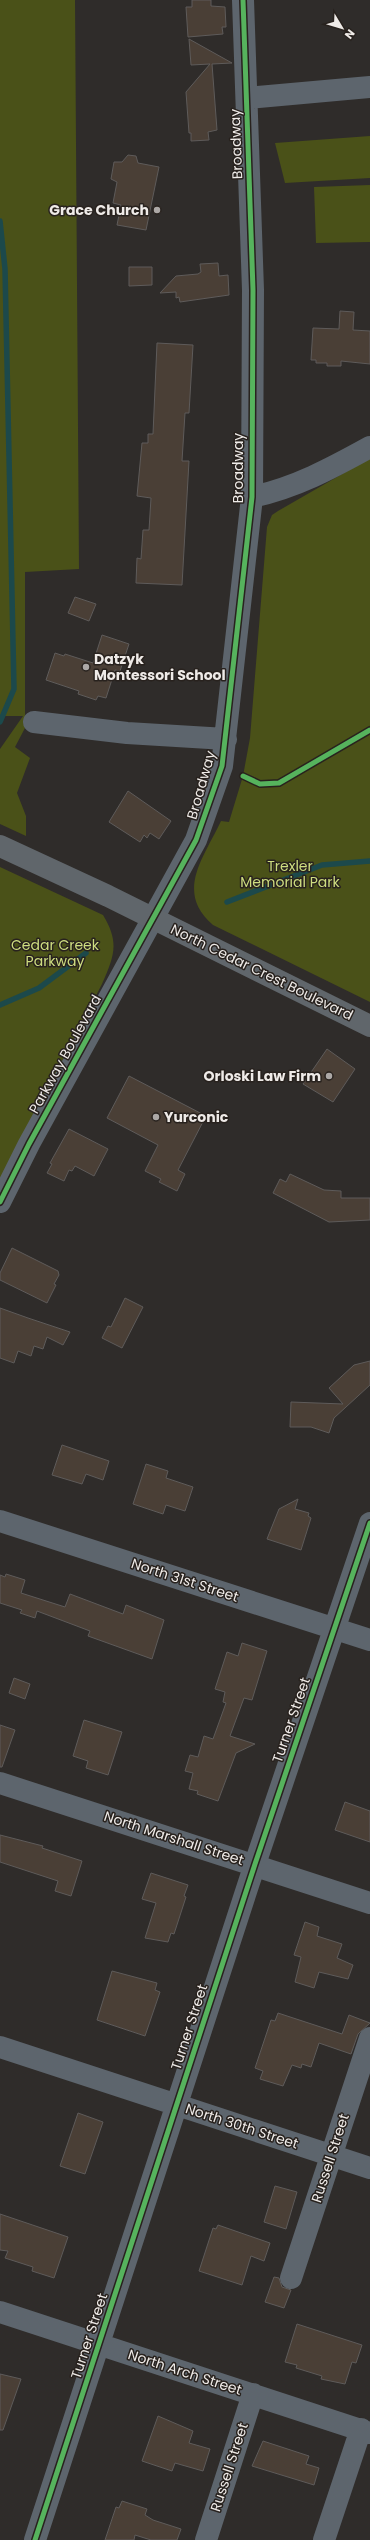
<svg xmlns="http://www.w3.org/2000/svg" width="370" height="2540" font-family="Poppins,sans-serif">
	<rect width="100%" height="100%" fill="#2f2c2a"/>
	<path fill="#4a5118" d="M0,0H75L79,569L25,572V728L15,747L30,758L17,793L26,816V836L0,824V749L23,716H0Z
		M370,136V178L285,183L275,143Z
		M370,185V242L316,243L314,187Z
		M370,458V1002L213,925C175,892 203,859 221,821L229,822L243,776L250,738L267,527L272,515L278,511Z
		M0,867L103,915C120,943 114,956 102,984L0,1181Z"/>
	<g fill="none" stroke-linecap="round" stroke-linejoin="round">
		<path stroke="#1c494b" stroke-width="5.5" d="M0,221L5,269L14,689L0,722
			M227,902L322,865L370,861
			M0,1005L39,988L86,953"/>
	</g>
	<path fill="#4a3f36" stroke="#5e5b5a" d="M192,0H211V6L225,7L226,27H222L223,34L188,37L186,7H192Z
		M189,39L232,63L212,64L217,130L208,132L209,140L191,141V133H189L186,92L210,64L191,65Z
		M128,155L136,156L138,163L159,167L146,230L117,225L121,205L113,203L117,182L111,179L114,162H122Z
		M218,263L219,276L228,275L229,295L180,302L179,297L176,298V292L160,293L176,276L198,274L201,272L200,264Z
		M129,267H152V285L129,286Z
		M340,311L354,312L353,330L370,331V364L341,361V366H327V363H316V360H311L313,328L339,329Z
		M157,343L193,345L189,413H185L182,461H189L182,585L136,583L137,558L141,559L143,530H149L151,498L137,496L142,443H148V434H153Z
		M75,597L96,604L89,621L68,613Z
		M102,635L129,644L120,671L115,670L106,698L98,696L96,700L78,694L79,691L46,680L55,653L64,656L65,654L93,663Z
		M128,791L171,821L159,839L150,833L147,838L144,835L140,842L109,822Z
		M327,1049L355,1069L333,1102L303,1084Z
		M129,1076L206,1116L178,1170L185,1174L177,1191L159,1182L161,1179L145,1171L158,1145L107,1118Z
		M69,1129L108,1149L94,1176L75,1166L72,1171L69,1170L64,1181L47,1173L52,1164L50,1163Z
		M290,1174L324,1190L341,1191V1198H370V1220L329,1222L273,1193L280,1179L286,1182Z
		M12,1248L58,1271L59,1275L54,1284L56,1285L47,1303L0,1280V1273Z
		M125,1298L143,1307L122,1348L102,1338L108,1326L111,1327Z
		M0,1308L28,1318L70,1332L63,1345L47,1337L43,1349L34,1346L31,1356L18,1351L14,1363L0,1358Z
		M370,1361V1385L334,1418L329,1433L311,1427H290L291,1402L343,1404L329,1388L354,1365Z
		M62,1445L109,1461L103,1480L86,1474L82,1484L52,1475Z
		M146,1464L168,1471L166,1478L193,1487L185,1511L166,1505L163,1514L133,1504Z
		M298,1499L295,1509L309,1513L308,1516L311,1518L301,1550L267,1539L279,1509Z
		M6,1574L25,1580L21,1593L65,1607L70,1594L123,1614L126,1605L164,1620L152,1659L88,1636L90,1631L37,1611L35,1618L20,1613L22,1610L0,1603V1575L5,1577Z
		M242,1643L267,1651L252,1700L244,1698L230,1736L255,1744L236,1753L218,1801L197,1794L198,1791L189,1789L193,1773L185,1771L190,1755L198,1757L204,1736L213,1739L226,1703L223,1702L225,1692L215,1689L227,1652L238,1656Z
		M14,1678L30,1684L25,1699L9,1693Z
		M84,1720L122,1732L108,1775L86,1768L88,1761L73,1756Z
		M0,1725L15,1730L2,1767H0Z
		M345,1802L370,1811V1842L335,1830Z
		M0,1835L43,1846L42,1848L82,1861L71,1896L55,1891L58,1881L0,1862Z
		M151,1873L188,1885L184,1896L186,1897L174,1934L171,1933L168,1942L145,1938L156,1903L142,1899Z
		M305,1922L319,1927L317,1936L342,1944L337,1958L353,1965L348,1979L319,1972L314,1988L295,1982L301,1957L294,1955Z
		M112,1971L157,1983L155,1990L160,1992L145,2036L97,2020Z
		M278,2013L342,2034L349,2015L370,2023L358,2034L351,2054L319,2043L311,2067L302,2064L301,2068L292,2065L283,2086L260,2079L263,2071L255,2068L271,2020L275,2021Z
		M78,2113L103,2122L85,2174L60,2166Z
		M275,2186L297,2192L286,2229L264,2222Z
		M0,2214L68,2237L54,2278L32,2271L33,2267L5,2258L8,2251L0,2250Z
		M218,2225L270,2243L264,2261L251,2256L242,2285L199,2271L213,2228L216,2229Z
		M274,2277L279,2278L282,2287L291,2290L284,2308L265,2302Z
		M297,2324L362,2345L356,2363L352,2362L345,2384L321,2379L322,2376L296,2368L297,2365L285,2362Z
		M0,2374L21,2379L3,2430H0Z
		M158,2416L193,2431L189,2443L210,2449L203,2471L175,2463L172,2471L142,2461Z
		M263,2441L309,2456L306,2464L319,2468L314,2485L252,2466Z
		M122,2501L147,2509L145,2515L153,2520L181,2529L177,2540H151L135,2535L134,2540H105L116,2507L119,2508Z"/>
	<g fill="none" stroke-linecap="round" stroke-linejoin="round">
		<path stroke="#5d656d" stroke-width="22" d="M247,98L370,87
			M252,497C295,488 332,468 370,447
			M34,722L127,733L226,739
			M0,1202L29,1144L196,840L222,766L252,497L253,290L243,0
			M0,1521L370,1640
			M0,1783L370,1903
			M0,2047L370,2168
			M291,2278L370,2038
			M0,2312L370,2433
			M35,2540L255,1864L370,1523
			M206,2540L253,2394
			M324,2540L361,2429"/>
		<path stroke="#60666b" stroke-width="22" d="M0,846L108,896L370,1026"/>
		<defs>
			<path id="cycleway" d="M243,776L260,784L279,783L370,730
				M0,1202L29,1144L196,840L222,766L252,497L253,290L243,0
				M35,2540L255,1864L370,1523"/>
		</defs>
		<use href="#cycleway" stroke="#28221e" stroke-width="8"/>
		<use href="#cycleway" stroke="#56b35d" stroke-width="5"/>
	</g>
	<g fill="#aca8a6" stroke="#28221e" stroke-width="1.5">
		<circle cx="157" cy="210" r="4"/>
		<circle cx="86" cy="667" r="4"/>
		<circle cx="329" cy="1076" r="4"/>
		<circle cx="156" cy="1117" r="4"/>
	</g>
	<g text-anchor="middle" stroke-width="3" stroke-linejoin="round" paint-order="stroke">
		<g font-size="14" fill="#efebe8" stroke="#28221e">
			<text transform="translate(236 144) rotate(-92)" y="5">Broadway</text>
			<text transform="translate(238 468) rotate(-90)" y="5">Broadway</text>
			<text transform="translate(201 785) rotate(-74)" y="5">Broadway</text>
			<text transform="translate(262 972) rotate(26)" y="5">North Cedar Crest Boulevard</text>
			<text transform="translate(65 1054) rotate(-61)" y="5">Parkway Boulevard</text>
			<text transform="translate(185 1580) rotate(18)" y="5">North 31st Street</text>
			<text transform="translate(291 1720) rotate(-71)" y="5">Turner Street</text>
			<text transform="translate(174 1838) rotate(18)" y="5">North Marshall Street</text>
			<text transform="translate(189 2027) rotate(-72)" y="5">Turner Street</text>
			<text transform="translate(242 2126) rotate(18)" y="5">North 30th Street</text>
			<text transform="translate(330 2158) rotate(-72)" y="5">Russell Street</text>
			<text transform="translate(89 2336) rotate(-72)" y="5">Turner Street</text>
			<text transform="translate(185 2372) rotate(18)" y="5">North Arch Street</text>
			<text transform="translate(229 2467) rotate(-72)" y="5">Russell Street</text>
		</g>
		<g font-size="14" font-weight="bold" fill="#efebe8" stroke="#28221e" text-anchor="end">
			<text x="149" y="215">Grace Church</text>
			<text x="94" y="664" text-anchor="start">Datzyk<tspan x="94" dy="16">Montessori School</tspan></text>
			<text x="321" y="1081">Orloski Law Firm</text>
			<text x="164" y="1122" text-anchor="start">Yurconic</text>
		</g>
		<g font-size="14" fill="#cedd80" stroke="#28221e">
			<text x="290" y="871">Trexler<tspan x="290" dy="16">Memorial Park</tspan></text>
			<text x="55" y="950">Cedar Creek<tspan x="55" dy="16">Parkway</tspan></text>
		</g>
	</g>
	<g transform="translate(342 28) rotate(128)" stroke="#28221e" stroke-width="3" paint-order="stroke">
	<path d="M0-3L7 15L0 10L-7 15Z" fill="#efebe8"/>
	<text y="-6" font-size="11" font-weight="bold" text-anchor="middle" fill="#efebe8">N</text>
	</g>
</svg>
